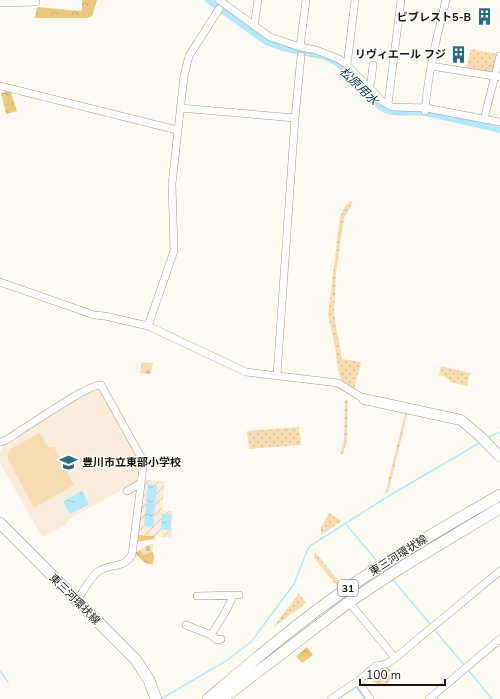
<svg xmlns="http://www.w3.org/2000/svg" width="500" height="699" font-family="'Nunito Sans','Noto Sans JP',sans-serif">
	<defs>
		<pattern id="industrial-furrows" width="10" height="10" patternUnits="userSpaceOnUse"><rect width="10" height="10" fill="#f9edd9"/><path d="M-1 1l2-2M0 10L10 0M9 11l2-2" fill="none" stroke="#d5cab9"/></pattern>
		<pattern id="grass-dots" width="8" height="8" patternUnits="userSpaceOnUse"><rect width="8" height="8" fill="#f5dcb2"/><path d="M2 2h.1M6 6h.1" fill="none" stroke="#d1bc98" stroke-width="1.8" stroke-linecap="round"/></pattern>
		<pattern id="forest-crowns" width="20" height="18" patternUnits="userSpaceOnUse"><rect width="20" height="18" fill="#edc680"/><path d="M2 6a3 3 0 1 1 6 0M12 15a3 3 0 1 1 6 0" fill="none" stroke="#caa96d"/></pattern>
		<pattern id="cemetery-stones" width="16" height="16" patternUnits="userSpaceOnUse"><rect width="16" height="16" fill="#f5dcb2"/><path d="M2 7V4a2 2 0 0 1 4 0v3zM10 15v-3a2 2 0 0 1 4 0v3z" fill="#d1bc98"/></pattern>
		<pattern id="water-ripples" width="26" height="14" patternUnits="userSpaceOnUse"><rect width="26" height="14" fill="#b5e7fc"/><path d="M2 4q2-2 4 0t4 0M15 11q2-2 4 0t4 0" fill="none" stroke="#9bc5d7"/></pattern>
	</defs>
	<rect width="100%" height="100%" fill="#fffbf3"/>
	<path fill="#f9edd9" d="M97,386L139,461L137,482L69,519L66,525L42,537L0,463V452L4,444Z"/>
	<path fill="url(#industrial-furrows)" d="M145,480L165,481L162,510L173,511L171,538L138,534Z"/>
	<path fill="url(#grass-dots)" d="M471,49L498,54L493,71L491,73L466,69Z
		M350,201L353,202L344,218L336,273L334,314L342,359L361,362L354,390L343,383L339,374L334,341L328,315L340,217L345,206Z
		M441,366L470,373L467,386L451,382L446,377L439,375Z
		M345,400H348L347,440L343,454H340L344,440Z
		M406,410L408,411L388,493L385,494Z
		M299,427L301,445L249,449L247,431Z
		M329,513L342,521L321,535V527Z
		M315,552L341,584L337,586L314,558Z
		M299,593L306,603L274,627L275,625Z
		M388,667L394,674L386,687L372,682C372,669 376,668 388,667Z"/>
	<path fill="url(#forest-crowns)" d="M82,0H97L92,16L87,18H35L37,7L80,11L82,10Z
		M10,90L17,111L6,114L1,93Z
		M138,535L155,536L154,539L137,542Z
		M140,550L143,555H145L152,551L154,556L153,565L145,563L135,553Z
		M307,647L313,655L302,663L296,656Z"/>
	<path fill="url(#cemetery-stones)" d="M142,362L153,363L151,374L140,373Z
		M153,544L152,551L145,555H143L140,550L148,545Z"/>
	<path fill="#f5dcb2" d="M40,433L48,447H54L74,485L34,508L7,457L10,449Z"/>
	<path fill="url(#water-ripples)" d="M148,484L157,485L153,527L144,526Z
		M82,491L89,504L70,514L63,501Z
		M162,514L172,515L170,530L161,529Z"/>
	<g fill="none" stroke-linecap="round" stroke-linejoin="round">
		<path stroke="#b5e7fc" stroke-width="1.5" d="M487,438L500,432
			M345,523L376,560
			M393,580L431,625
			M433,628L464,665
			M468,670L492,699
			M0,671L8,682
			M161,699L226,661L251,642L294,584L307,551L310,546L387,497L481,442
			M338,699L356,687L365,699"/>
		<path stroke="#b5e7fc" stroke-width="6" d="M208,0L266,42L282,48L322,56L334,61L342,67L379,106C396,118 406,110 424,113C449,118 475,124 500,130"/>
		<defs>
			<path id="street" d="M219,0L270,37L300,47L316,50L339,59L347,65L383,102L392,107L426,108L500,122
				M0,3L36,2
				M254,26L258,0
				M300,47L306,0
				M347,65L355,0
				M431,66L500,77
				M0,86L177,130
				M369,87L371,82L373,65
				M388,104L401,0
				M180,108L295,118
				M425,111C428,73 437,36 446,0
				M484,119L500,56
				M0,282L94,315L105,316L148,326L246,372L338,383L364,399
				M148,326L174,251L172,184L184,76L189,56L219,9
				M277,375L295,118L301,56
				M0,442C7,441 15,434 21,430C35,422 90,383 101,385L141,457L143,462L142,476L132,555C123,569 111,563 99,571C90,577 83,591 77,601
				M127,491L141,483
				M197,596L239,595
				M186,625L211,635L217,640L221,639
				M211,635L226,611L233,596
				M395,658L500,571
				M358,681L370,699
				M331,699L358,681L376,666L386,664L395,658L349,602
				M429,699L500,639"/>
			<path id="secondary" d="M364,399L461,420L482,438L500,457"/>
			<path id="primary" d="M0,523L136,660L149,680L156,699
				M208,699C252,662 295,625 342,592C392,557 446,526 500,495
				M222,699L349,602L405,565L500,508"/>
		</defs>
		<use href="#street" stroke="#9e978b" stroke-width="8"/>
		<use href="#secondary" stroke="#9e978b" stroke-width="11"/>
		<use href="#primary" stroke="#9e978b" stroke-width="12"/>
		<use href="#street" stroke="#fff" stroke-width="7"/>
		<use href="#secondary" stroke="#fff" stroke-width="10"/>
		<use href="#primary" stroke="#fff" stroke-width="11"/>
	</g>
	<defs>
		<symbol id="building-bare" viewBox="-9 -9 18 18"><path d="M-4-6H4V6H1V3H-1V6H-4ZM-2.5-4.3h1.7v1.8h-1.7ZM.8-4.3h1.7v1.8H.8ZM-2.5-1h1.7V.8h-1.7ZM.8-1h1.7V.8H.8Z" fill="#2d6a81" stroke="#fff" stroke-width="2.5" paint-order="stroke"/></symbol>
		<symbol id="school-bare" viewBox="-9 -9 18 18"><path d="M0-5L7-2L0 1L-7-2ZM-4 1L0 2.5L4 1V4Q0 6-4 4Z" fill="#2d6a81" stroke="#fff" stroke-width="2.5" paint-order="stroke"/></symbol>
	</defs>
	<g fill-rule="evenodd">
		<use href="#building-bare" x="472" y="4" width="25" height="25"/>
		<use href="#building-bare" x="446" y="42" width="25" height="25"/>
		<use href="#school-bare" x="56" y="450" width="25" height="25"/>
	</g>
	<g text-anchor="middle" stroke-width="3" stroke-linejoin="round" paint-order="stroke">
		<rect fill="#fff" stroke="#5b5a56" stroke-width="1" x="338" y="580" width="20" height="16" rx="3"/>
		<g font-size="10" font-weight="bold" fill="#15130e">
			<text x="348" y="592">31</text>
		</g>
		<g font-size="11" font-weight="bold" fill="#15130e" stroke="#fff" text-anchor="end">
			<text x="471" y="21">ビブレスト5-B</text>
			<text x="446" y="58">リヴィエール フジ</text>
			<text x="82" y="466" text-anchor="start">豊川市立東部小学校</text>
		</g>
		<g font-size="11" fill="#15130e" stroke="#fff">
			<text transform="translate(398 555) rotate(-32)" y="4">東三河環状線</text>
			<text transform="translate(75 599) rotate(45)" y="4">東三河環状線</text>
		</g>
		<g font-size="12" font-style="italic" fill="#0b3543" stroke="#fff">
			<text transform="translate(359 86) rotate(44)" y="4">松原用水</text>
		</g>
	</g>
	<path d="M360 679v6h85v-6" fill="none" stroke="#15130e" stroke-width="2"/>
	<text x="366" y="679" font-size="12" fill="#15130e" stroke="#ffffff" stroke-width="3" paint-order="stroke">100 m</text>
</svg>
